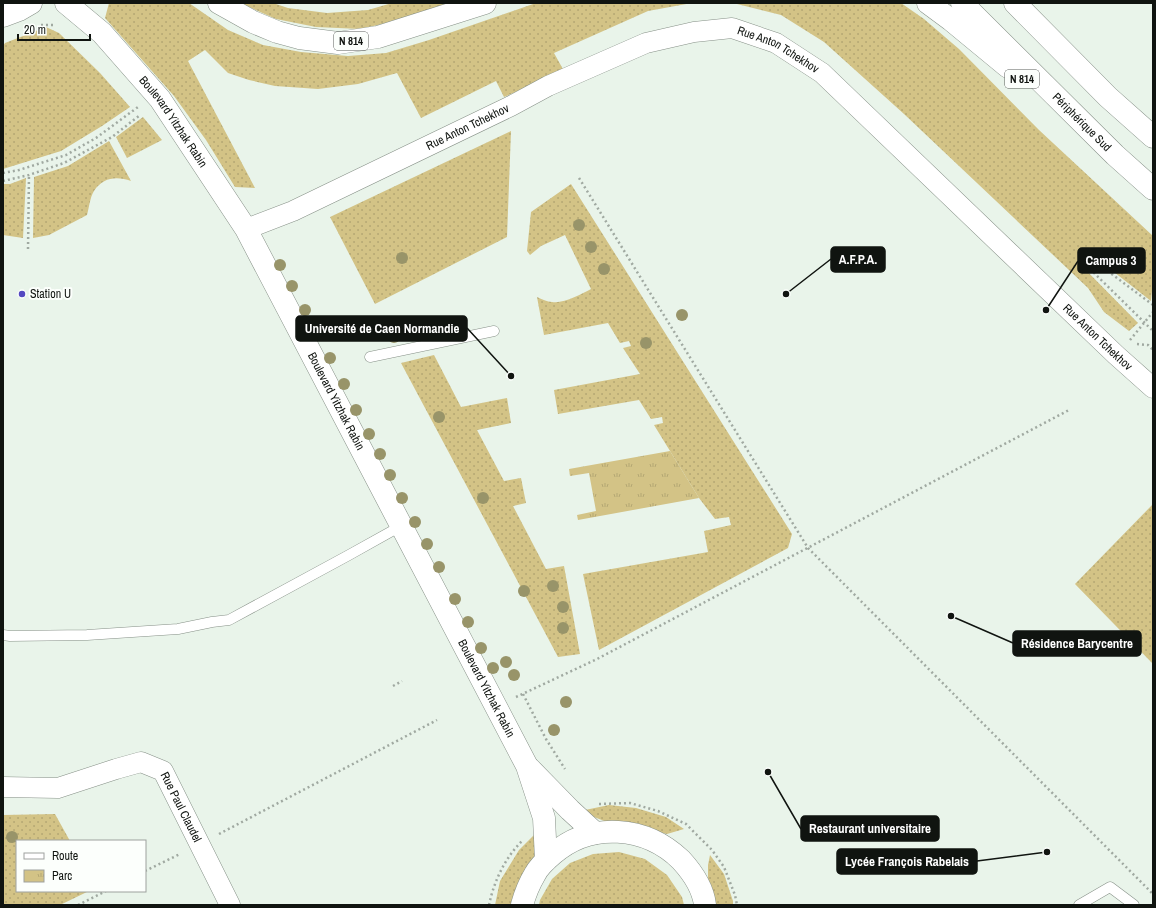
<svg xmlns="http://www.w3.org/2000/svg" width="1156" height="908" font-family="'Archivo Narrow',sans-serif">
	<defs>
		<pattern id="grass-dots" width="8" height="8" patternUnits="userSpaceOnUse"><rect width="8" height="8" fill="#d3c386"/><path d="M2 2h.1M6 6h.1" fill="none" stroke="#b4a773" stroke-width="1.8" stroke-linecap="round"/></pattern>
		<pattern id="park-tufts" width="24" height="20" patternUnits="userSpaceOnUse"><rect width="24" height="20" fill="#d3c386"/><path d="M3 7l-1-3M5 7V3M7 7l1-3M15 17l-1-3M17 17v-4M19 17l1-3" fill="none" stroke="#b4a773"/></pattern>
	</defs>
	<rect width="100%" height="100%" fill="#e9f4ea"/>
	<path fill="url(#grass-dots)" d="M109,3H189L228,30L263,45L301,52L348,56L386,53L429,40L536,3H692L648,11L554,53L564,71L504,97L496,81L421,118L397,73L358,84L318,89L275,86L249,80L228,73L205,50L188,61L255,188L235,187L206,140L174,96L105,18Z
		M240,3H273L288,8L327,13L368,10L392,3H457L409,18L360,29L316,27L276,19Z
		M733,3H901L924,19L959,49L1039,130L1153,236V289L1152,291L1151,301L1087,251L1077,261L1138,323L1129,331L1104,312L1088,288L904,114L824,42L781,15Z
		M46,27L59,33L100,73L130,107L102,126L61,151L3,169V46L5,43Z
		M143,117L162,140L127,158L116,137Z
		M511,131L507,237L375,304L330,217Z
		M109,141L131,181C117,176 103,177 94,191C90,197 89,208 87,215L49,235L33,238L34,177L68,166Z
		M26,178L23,238L3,235V184H10Z
		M571,184L792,534L788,548L599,650L583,574L708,552L704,531L731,525L729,517L715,519L699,498L654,425L663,423L662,417L651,419L639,400L558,414L554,390L640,374L623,348L631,346L629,341L620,343L608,323L544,335L537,297C542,299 547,302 552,302C564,304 581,294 591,289L565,235L541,246L530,255L527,251L531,212Z
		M434,355L461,407L507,398L511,423L477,430L504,481L521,478L526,503L513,506L546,569L564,566L580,654L558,657L401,363Z
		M1153,504V664L1075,584Z
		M609,805L636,808L666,817L684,829L667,834L650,830L612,824L594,817L585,810Z
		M55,814L70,841H17V891H89L60,905H3V815Z
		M537,832V852L526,870L513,897L512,905H495L500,881L519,850Z
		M619,852L645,859L667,875L682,897L684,905H539L540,900L552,879L570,863L593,854Z
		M710,855L724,874L733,901V905H716L708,884V865Z"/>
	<path fill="url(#park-tufts)" d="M670,451L699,498L578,520L577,515L596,511L589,473L570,476L569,469Z"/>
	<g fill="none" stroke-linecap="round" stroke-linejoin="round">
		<defs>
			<path id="service" d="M370,357L494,331
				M3,635L10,636L87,635L178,629L212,622L229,620L349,555L401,526
				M1079,905L1110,887L1134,905"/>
			<g id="minor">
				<path id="s1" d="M246,229L293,211L511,106L548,86L646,43L694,32L732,28L776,43L822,73L1116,355L1153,388"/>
				<path id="s2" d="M3,787L58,788L116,769L141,762L163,771L230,905"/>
			</g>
			<g id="tertiary">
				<path id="s3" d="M66,3L102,33L160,99L246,229L527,766L544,818L546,860"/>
				<path d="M530,769L570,810L595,833"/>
				<path d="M522,905C525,894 529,884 535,874C539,866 546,860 553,854C591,821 646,826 681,860C692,872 703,888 705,905"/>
			</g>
			<path id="secondary" d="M3,16L19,10L31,3"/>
			<g id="trunk">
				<path d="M219,3L253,22L277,32L299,38L338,43L378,37L485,3"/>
				<path d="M928,3L951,20L1008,67"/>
				<path id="s4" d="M962,3L1115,155L1153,189"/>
				<path d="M1015,3L1108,97L1153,137"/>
			</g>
		</defs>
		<use href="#service" stroke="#869087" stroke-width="11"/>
		<use href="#minor" stroke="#869087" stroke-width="21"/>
		<use href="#tertiary" stroke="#869087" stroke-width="23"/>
		<use href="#secondary" stroke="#869087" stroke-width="23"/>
		<use href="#trunk" stroke="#869087" stroke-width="23"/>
		<path stroke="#a0a9a1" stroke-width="2.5" stroke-dasharray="2 3" stroke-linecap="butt" d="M41,25H54
			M3,173L19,170L66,155L96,138L138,107
			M579,178L808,548L1153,894
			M3,181L29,175L64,163L112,137L140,115
			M28,249L29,175
			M1153,305L1089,257L1085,264L1153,331
			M1130,340L1153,312
			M1137,344L1148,345L1153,350
			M393,686L402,681
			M523,694L546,739L565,769
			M516,697L597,659L1069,410
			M599,804L630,803L658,811L686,824L712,850L724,867L735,895L737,905
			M219,834L437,720
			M145,871L180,854
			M78,905L106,891
			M489,905C494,881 505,858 522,841"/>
		<use href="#service" stroke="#fff" stroke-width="10"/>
		<use href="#minor" stroke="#fff" stroke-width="20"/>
		<use href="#tertiary" stroke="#fff" stroke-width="22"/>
		<use href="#secondary" stroke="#fff" stroke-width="22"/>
		<use href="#trunk" stroke="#fff" stroke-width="22"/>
	</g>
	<g fill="#989469">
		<circle cx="579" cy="225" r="6"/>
		<circle cx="591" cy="247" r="6"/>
		<circle cx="402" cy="258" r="6"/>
		<circle cx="280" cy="265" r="6"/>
		<circle cx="604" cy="269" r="6"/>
		<circle cx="292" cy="286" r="6"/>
		<circle cx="305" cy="310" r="6"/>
		<circle cx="682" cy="315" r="6"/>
		<circle cx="394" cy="337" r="6"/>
		<circle cx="646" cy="343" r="6"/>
		<circle cx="330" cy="358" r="6"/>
		<circle cx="344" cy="384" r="6"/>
		<circle cx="356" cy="410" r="6"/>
		<circle cx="439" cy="417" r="6"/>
		<circle cx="369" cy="434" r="6"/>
		<circle cx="380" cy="454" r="6"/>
		<circle cx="390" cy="475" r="6"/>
		<circle cx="402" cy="498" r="6"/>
		<circle cx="483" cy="498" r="6"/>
		<circle cx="415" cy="522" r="6"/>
		<circle cx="427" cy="544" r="6"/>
		<circle cx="439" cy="567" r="6"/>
		<circle cx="553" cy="586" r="6"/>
		<circle cx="524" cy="591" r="6"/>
		<circle cx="455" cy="599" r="6"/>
		<circle cx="563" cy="607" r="6"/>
		<circle cx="468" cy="622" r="6"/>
		<circle cx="563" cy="628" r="6"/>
		<circle cx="481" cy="648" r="6"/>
		<circle cx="506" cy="662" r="6"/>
		<circle cx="493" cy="668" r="6"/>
		<circle cx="514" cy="675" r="6"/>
		<circle cx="566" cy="702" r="6"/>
		<circle cx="554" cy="730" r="6"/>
		<circle cx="12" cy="837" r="6"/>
	</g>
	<circle fill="#5449c1" stroke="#fcfffc" stroke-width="1.5" cx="22" cy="294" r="4"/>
	<g text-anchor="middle" stroke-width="4" stroke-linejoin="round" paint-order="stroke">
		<g fill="#fcfffc" stroke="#575a57" stroke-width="1">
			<rect x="334" y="32" width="34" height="18" rx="3"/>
			<rect x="1005" y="70" width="34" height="18" rx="3"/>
		</g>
		<g font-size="11" font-weight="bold" fill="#101410">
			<text x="351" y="45">N 814</text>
			<text x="1022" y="83">N 814</text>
		</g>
		<g font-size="12" fill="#101410" stroke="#fcfffc">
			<text dy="4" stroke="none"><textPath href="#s1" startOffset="580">Rue Anton Tchekhov</textPath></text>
			<text dy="4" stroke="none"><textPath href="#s3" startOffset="161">Boulevard Yitzhak Rabin</textPath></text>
			<text dy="4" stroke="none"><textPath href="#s4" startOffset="169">Périphérique Sud</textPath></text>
			<text dy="4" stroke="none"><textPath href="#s1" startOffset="244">Rue Anton Tchekhov</textPath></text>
			<text dy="4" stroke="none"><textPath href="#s1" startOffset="1012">Rue Anton Tchekhov</textPath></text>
			<text dy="4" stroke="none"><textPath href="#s3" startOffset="485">Boulevard Yitzhak Rabin</textPath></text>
			<text dy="4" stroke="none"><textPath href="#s3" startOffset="809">Boulevard Yitzhak Rabin</textPath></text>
			<text dy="4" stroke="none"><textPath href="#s2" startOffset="206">Rue Paul Claudel</textPath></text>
		</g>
		<g font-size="12" fill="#101410" stroke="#fcfffc" text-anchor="start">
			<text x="30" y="298">Station U</text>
		</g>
	</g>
	<path fill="none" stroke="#101410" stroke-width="1.5" d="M786 294L831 259M1046 310L1078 261M511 376L467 328M951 616L1013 643M768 772L801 829M1047 852L977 861"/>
	<g fill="#101410" stroke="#fcfffc" stroke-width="1.5">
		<circle cx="786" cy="294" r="4"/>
		<circle cx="1046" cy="310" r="4"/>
		<circle cx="511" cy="376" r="4"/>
		<circle cx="951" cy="616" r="4"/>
		<circle cx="768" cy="772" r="4"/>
		<circle cx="1047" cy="852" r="4"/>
	</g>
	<g fill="#101410" stroke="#101410" stroke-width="1.5">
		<rect x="831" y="247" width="54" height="25" rx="4"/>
		<rect x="1078" y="248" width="67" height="25" rx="4"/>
		<rect x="296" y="316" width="171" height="25" rx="4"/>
		<rect x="1013" y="631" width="128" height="25" rx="4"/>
		<rect x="801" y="816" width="138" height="25" rx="4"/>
		<rect x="837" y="849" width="140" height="25" rx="4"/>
	</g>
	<g font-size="13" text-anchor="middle" font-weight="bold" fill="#fff">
		<text x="858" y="264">A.F.P.A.</text>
		<text x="1111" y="265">Campus 3</text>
		<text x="382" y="333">Université de Caen Normandie</text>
		<text x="1077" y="648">Résidence Barycentre</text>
		<text x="870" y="833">Restaurant universitaire</text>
		<text x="907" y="866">Lycée François Rabelais</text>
	</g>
	<rect width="1156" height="908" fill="none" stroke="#101410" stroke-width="8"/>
	<rect x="16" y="840" width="130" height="52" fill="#fcfffc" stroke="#9ea19e"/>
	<rect x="24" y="853" width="20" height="6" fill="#ffffff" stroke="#9ea19e"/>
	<text x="52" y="860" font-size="12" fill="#101410">Route</text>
	<rect x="24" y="870" width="20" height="12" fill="url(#park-tufts)" stroke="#9ea19e"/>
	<text x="52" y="880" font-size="12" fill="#101410">Parc</text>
	<path d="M18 34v6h72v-6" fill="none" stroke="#101410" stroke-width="2"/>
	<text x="24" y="34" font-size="12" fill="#101410" stroke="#fcfffc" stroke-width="3" paint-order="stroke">20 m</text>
</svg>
